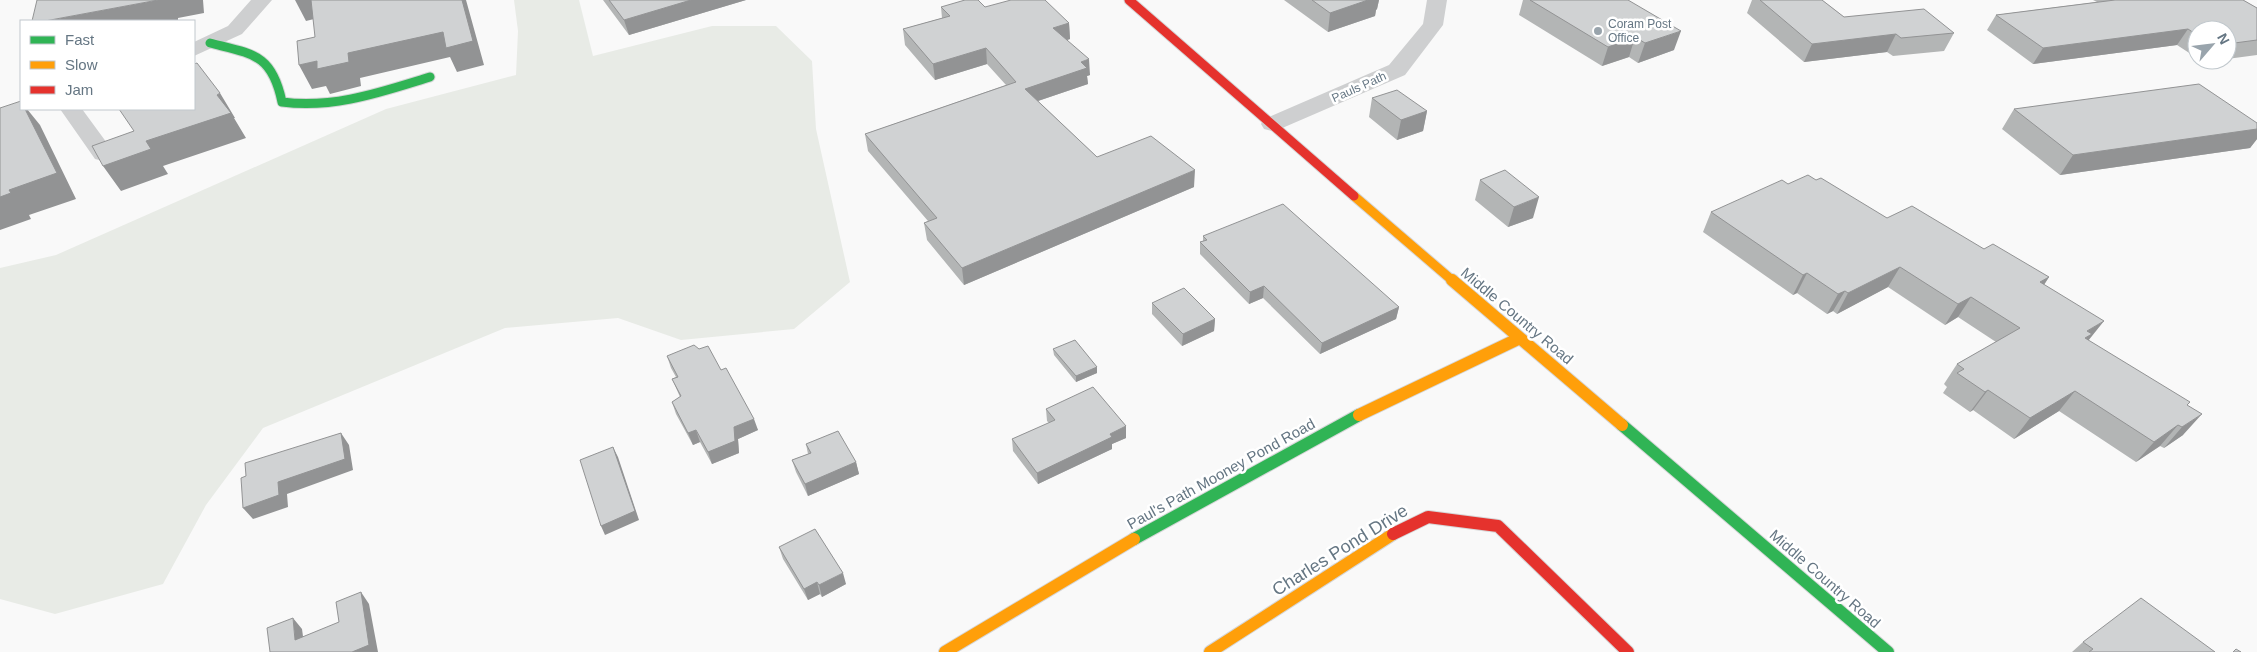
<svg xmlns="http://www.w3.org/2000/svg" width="2257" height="652" font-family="Arial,sans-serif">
	<rect width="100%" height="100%" fill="#f9f9f9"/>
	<path fill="#e8ebe6" d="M514,0H579L593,56L712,26H776L812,61L816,129L850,282L794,329L681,340L618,318L505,328L263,428L206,505L163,584L55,614L0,599V268L56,255L386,109L516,75L518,31Z"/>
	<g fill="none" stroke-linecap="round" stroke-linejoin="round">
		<defs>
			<path id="fast-far1" d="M210,43C253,54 272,54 282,102C334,109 381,92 430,77"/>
			<path id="fast" d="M1622,425L1888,652
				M1134,539L1359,415"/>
			<path id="slow-far1" d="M1354,196L1453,281"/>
			<path id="slow" d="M1452,280L1622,425
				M1359,415L1520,338
				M945,652L1134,539
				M1210,652L1393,534"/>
			<path id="jam-far1" d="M1129,0L1354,196"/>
			<path id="jam" d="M1393,534L1428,517L1498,526L1628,652"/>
		</defs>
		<use href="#fast-far1" stroke="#d5d6d7" stroke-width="11"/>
		<use href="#fast" stroke="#d5d6d7" stroke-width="14"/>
		<use href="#slow-far1" stroke="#d5d6d7" stroke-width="11"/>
		<use href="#slow" stroke="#d5d6d7" stroke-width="14"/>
		<use href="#jam-far1" stroke="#d5d6d7" stroke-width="11"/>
		<use href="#jam" stroke="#d5d6d7" stroke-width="14"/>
		<path fill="#cecfd0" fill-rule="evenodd" d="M251,0H272L242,34L194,56V42L228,26Z
			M1427,0H1447L1443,25L1405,75L1280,129L1272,131L1264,129L1261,124L1264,119L1389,65L1423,24Z
			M60,109H82L115,154L111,159L103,161L95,159Z"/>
		<use href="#fast-far1" stroke="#30b455" stroke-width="9"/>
		<use href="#fast" stroke="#30b455" stroke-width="12"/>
		<use href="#slow-far1" stroke="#ff9f0a" stroke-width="9"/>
		<use href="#slow" stroke="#ff9f0a" stroke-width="12"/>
		<use href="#jam-far1" stroke="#e5322d" stroke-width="9"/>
		<use href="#jam" stroke="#e5322d" stroke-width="12"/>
	</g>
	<path fill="#b3b5b5" d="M603,0H746L629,35Z
		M1284,0H1379L1377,9L1376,10L1375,16L1328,32Z
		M1523,0H1628L1674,50L1638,63L1629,57L1602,66L1519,15Z
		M1752,0H1822L1844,17L1954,33L1944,51L1893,56L1887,52L1804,62L1747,13Z
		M2093,0H2243L2257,8V55L2227,59V30H2197V58L2177,45L2033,64L1987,30L1996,15L2097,2Z
		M941,7H985L1069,23L1070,39L1067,40L1090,75L1087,76L1088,84L1038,101L1097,157L1194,187L964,285L927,240L924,223L928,221L868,151L865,134L1006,85L987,64L935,80L905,45L903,29L942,18Z
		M2200,60H2216L2202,62Z
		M1372,98L1427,111L1423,131L1397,140L1369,117Z
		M2014,109L2257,123V139L2250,148L2060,175L2002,129Z
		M1480,180L1533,218L1508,227L1475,200Z
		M1816,180L1887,218L1984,249L2049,277L2044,285L2089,341L2187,405L2183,435L2164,448L2160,446L2136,462L2059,411L2014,439L1973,410L1970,412L1943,393L1947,387L1944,384L1957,364L1996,342L1958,317L1945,325L1888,287L1837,314L1833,311L1827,314L1797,293L1793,295L1703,232L1711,212L1788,184Z
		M1203,236L1399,307L1396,319L1320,354L1263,298L1249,304L1200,254V242L1203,241Z
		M1152,303L1215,319L1214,331L1182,346L1152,314Z
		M1053,349L1097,367V373L1076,382L1054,355Z
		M667,356L721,370L758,430L738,439L739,453L712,464L700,442L693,445L676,414L672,402L680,397L672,379L676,377L671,368Z
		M1046,409L1126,426V438L1112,444V449L1038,484L1013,451L1012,439L1049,423L1047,421Z
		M806,444L856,462L859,474L808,496L796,472L792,460L808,454Z
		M779,547L846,584L822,597L820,594L808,600L783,559Z
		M2083,642L2215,652H2072Z"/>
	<path fill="#929394" d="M158,0H203L204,13L178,18V21H45Z
		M295,0H313L322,17L306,21Z
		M462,0H466L484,65L457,72L450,57L360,78L361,86L330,94L326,86L312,89L299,65L348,53Z
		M691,0H746L629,35L624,20Z
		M1368,0H1379L1377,9L1376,10L1375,16L1328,32L1330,13Z
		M1069,23L1070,39L1054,44L1053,28Z
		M2188,29L2177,45L2033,64L2043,48Z
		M1681,31L1674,50L1638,63L1645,43Z
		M1896,34L1887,52L1804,62L1812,44Z
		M1635,37L1629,57L1602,66L1608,47Z
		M986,48L987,64L935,80L933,64Z
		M1089,59L1090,75L1087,76L1088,84L1026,105L1025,89L1081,62Z
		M220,93L235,118H234L246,138L163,166L168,174L121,191L103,166L146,141L217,95Z
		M25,109H27L40,125L76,199L29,215L31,219L0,230V197L9,190Z
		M1427,111L1423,131L1397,140L1401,120Z
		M2257,129V139L2250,148L2060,175L2073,155Z
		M1195,170L1194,187L964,285L962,268Z
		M1539,197L1533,218L1508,227L1514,207Z
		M1900,267L1888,287L1837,314L1848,293Z
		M1807,273L1797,293L1793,295L1803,275Z
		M2049,277L2035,298L2040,282Z
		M1264,286L1263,298L1249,304L1250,292Z
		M1845,291L1833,311L1827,314L1838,294Z
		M1971,297L1958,317L1945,325L1958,304Z
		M1399,307L1396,319L1320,354L1322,343Z
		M1215,319L1214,331L1182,346L1183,334Z
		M2104,321L2088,341L2085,344L2087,331Z
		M1097,367V373L1076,382V376Z
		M1988,390L1973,410L1970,412L1985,392Z
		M2075,391L2059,411L2014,439L2030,418Z
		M2202,414L2183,435L2164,448L2182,427Z
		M754,419L758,430L738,439L739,453L712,464L708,452L734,427Z
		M2178,425L2160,446L2136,462L2154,442Z
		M1126,426V438L1112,444V449L1038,484L1037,473L1110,434Z
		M696,430L700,442L693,445L688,433Z
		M341,433L349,445L353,470L287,494L288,507L253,519L243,508L278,482Z
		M613,447L618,457L639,520L605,535L601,526Z
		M856,462L859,474L808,496L805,484Z
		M843,573L846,584L822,597L819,585Z
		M817,582L820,594L808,600L804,589Z
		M361,592L369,604L378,652H352Z
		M293,618L302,629L305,651L295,640Z"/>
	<path fill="#d0d2d3" stroke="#929394" d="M37,0H158L45,21H32Z
		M311,0H462L473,41L446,48L443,32L348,53L349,62L317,69V61L299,65L297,41L315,37Z
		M609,0H691L624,20Z
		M965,0H978L985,7L1011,0H1045L1069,23L1053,28L1089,59L1081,62L1087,68L1025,89L1097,157L1151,136L1195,170L962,268L924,223L937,218L865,134L1016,82L986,48L933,64L903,29L950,16L941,7Z
		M1312,0H1368L1330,13Z
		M1530,0H1628L1681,31L1645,43L1635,37L1608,47Z
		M1760,0H1822L1844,17L1924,9L1954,33L1901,38L1896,34L1812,44Z
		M2115,0H2243L2257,8V40L2227,44V30H2197V35L2188,29L2043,48L1996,15Z
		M197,63L220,93L217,95L231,113L146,141L151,149L103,166L92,146L134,131L119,109H194V64Z
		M2199,84L2257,123V129L2073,155L2014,109Z
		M1397,90L1427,111L1401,120L1372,98Z
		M21,101V109H25L57,173L9,190L11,193L0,197V108Z
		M1505,170L1539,197L1514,207L1480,180Z
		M1808,175L1816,180L1821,178L1887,218L1912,206L1984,249L1993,244L2049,277L2040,282L2104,321L2087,331L2092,334L2085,338L2190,402L2187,405L2202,414L2182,427L2178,425L2154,442L2075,391L2030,418L1988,390L1985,392L1957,373L1964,369L1957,364L2020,328L1971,297L1958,304L1900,267L1848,293L1845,291L1838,294L1807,273L1803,275L1711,212L1782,180L1788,184Z
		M1283,204L1399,307L1322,343L1264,286L1250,292L1200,242L1207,240L1203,236Z
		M1184,288L1215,319L1183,334L1152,303Z
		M1075,340L1097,367L1076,376L1053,349Z
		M694,345L699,349L708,346L721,370L726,368L754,419L734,427L735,441L708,452L696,430L688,433L672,402L681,396L672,379L678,377L667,356Z
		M1093,387L1126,426L1110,434L1112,437L1037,473L1012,439L1055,420L1046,409Z
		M838,431L856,462L805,484L792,460L811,453L806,444Z
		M341,433L345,459L278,482L279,495L243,508L241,478L246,476L245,463Z
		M613,447L635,511L601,526L580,460Z
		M815,529L843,573L819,585L817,582L804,589L779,547Z
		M361,592L369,645L352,652H270L267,628L293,618L295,640L339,622L336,602Z
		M2141,598L2215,652H2089L2093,649L2083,642Z
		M2236,649L2241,652H2233Z"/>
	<circle fill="#99a4ac" stroke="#fff" stroke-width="2" cx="1598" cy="31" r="5"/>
	<g text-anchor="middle" stroke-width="5" stroke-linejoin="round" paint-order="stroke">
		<g font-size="12" fill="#657683" stroke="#fff" text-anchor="start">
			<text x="1608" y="28">Coram Post<tspan x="1608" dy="14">Office</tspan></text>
		</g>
		<g font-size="12" fill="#657683" stroke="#fff">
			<text transform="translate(1359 87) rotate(-24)" y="4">Pauls Path</text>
		</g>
		<g font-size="15" fill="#657683" stroke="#fff">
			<text transform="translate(1517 316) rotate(40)" y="5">Middle Country Road</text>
			<text transform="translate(1221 474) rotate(-29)" y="5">Paul's Path Mooney Pond Road</text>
			<text transform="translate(1825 579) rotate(41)" y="5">Middle Country Road</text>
		</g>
		<g font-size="18" fill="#657683" stroke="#fff">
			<text transform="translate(1340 550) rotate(-32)" y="6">Charles Pond Drive</text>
		</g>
	</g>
	<rect x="20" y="20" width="175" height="90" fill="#ffffff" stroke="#c1c8cd"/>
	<rect x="30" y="36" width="25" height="8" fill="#30b455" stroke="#c1c8cd"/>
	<text x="65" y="45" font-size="15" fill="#657683">Fast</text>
	<rect x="30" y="61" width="25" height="8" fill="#ff9f0a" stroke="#c1c8cd"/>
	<text x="65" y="70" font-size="15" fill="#657683">Slow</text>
	<rect x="30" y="86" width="25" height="8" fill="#e5322d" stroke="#c1c8cd"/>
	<text x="65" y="95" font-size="15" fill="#657683">Jam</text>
	<g transform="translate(2212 45) rotate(62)"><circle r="24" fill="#ffffff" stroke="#c1c8cd"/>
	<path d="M0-4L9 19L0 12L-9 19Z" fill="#99a4ac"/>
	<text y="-8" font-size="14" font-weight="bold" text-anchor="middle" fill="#657683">N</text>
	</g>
</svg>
